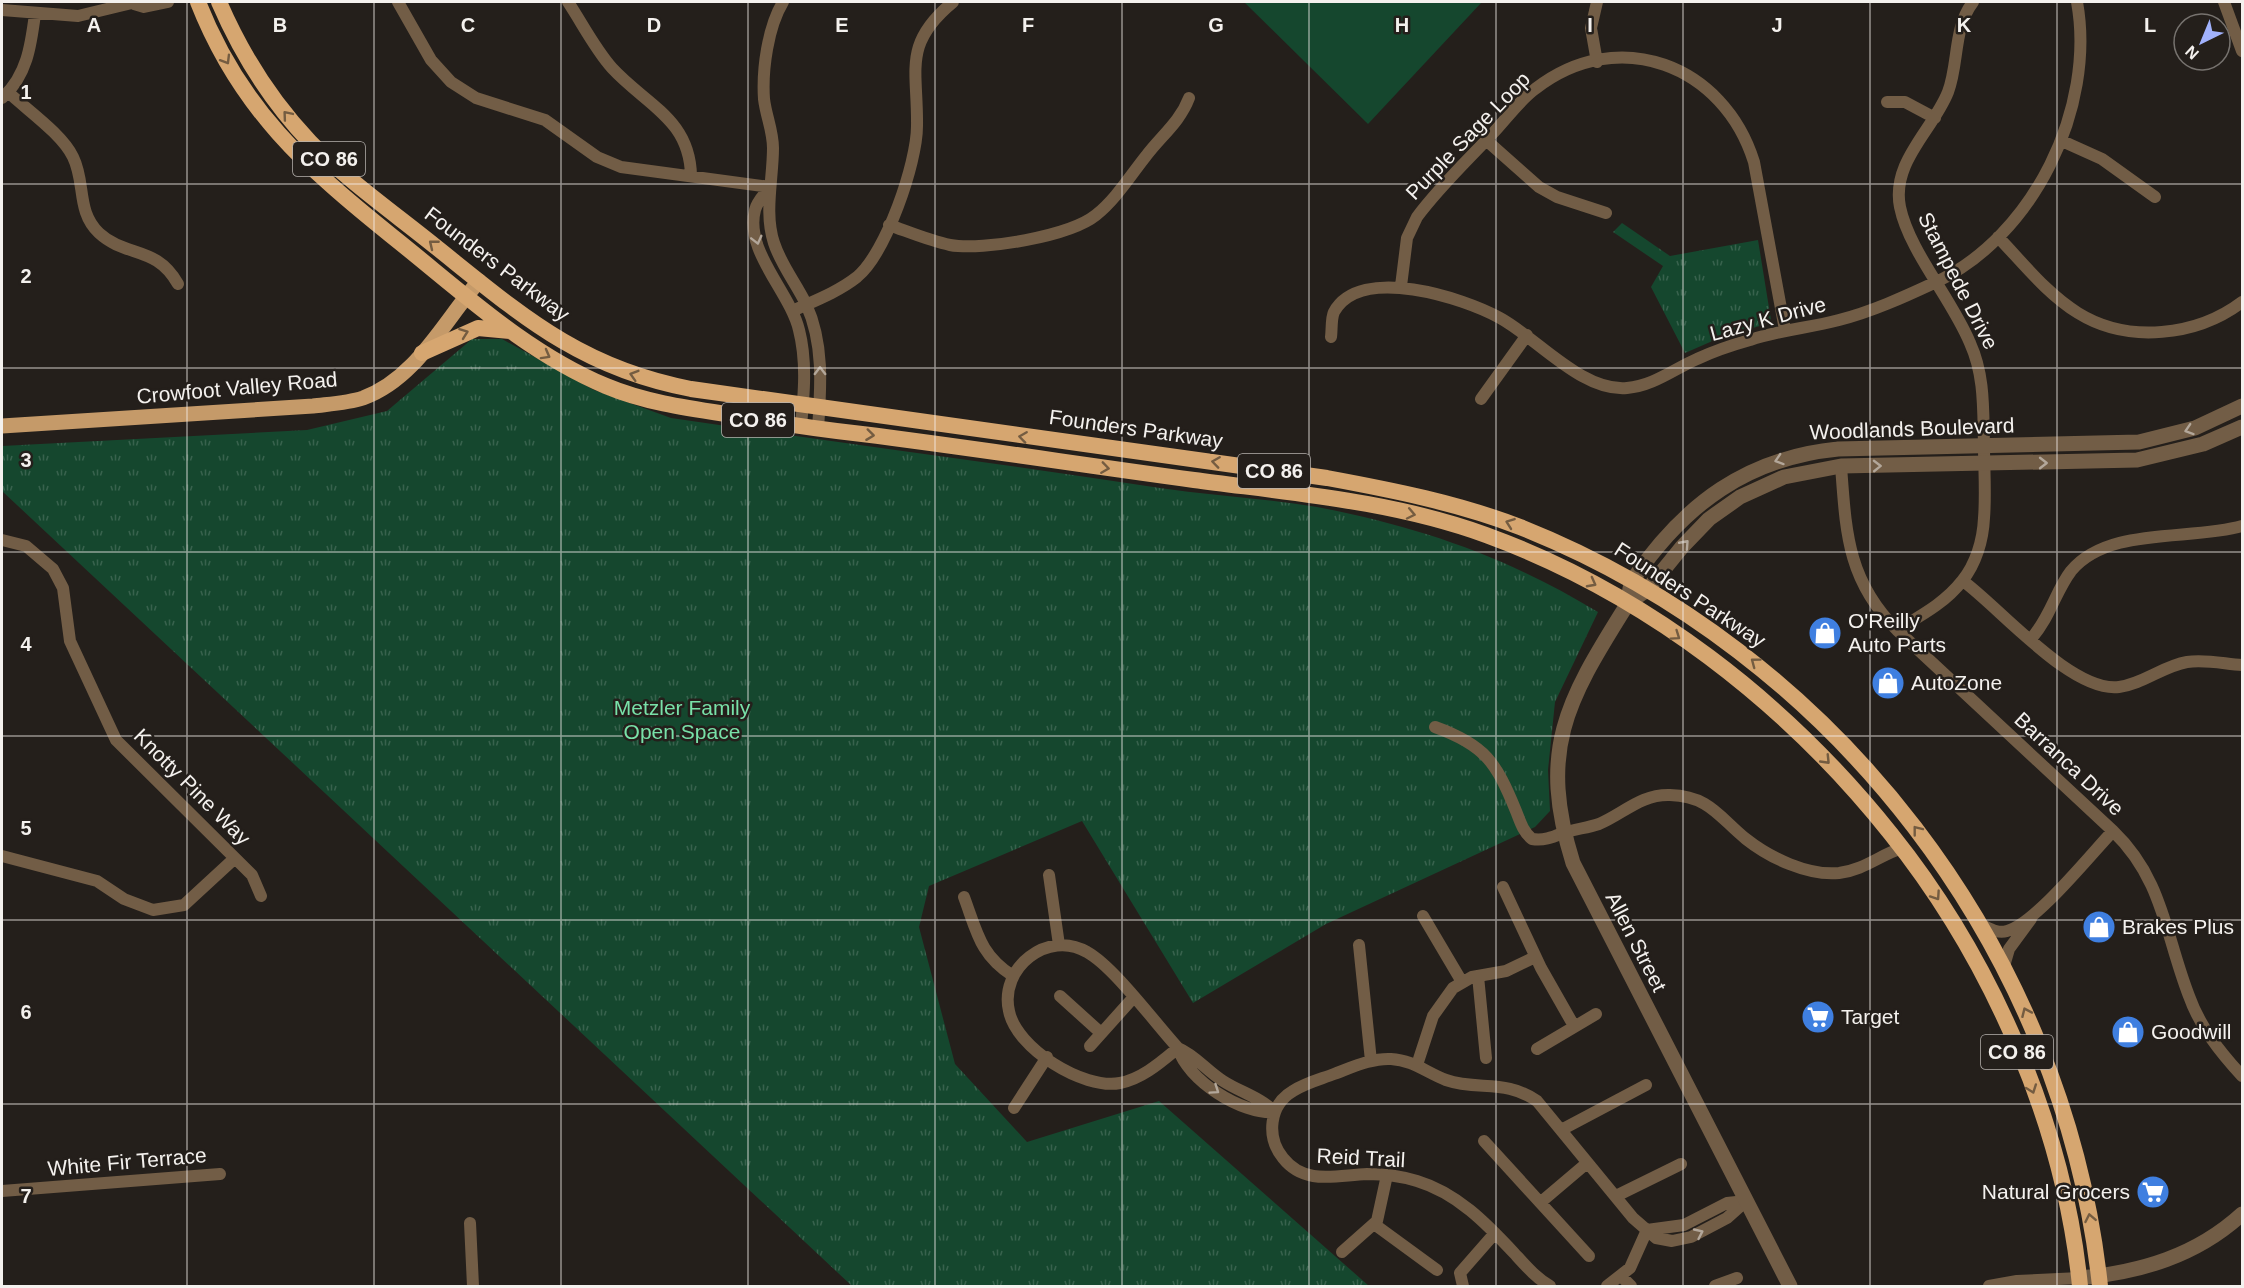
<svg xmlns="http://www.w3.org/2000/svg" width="2244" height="1288" font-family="Arial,sans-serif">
	<defs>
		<pattern id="park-tufts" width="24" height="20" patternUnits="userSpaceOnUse" patternTransform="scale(1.5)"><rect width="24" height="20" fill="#15472e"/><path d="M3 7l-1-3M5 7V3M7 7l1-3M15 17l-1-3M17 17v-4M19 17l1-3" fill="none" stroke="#38624d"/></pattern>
	</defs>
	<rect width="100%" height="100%" fill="#241f1b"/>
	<path fill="#15472e" d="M1244,2H1482L1368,124Z"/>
	<path fill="url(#park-tufts)" d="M1622,223L1670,256L1758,240L1771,320L1766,324L1717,339L1685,353L1651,287L1663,266L1613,232Z
		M472,339H502L594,390L671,418C834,442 997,463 1160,488C1212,496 1265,498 1317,507C1421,527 1507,557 1598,612L1555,702L1548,770L1550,811L1535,827L1326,924L1193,1003L1082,821L929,886L919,927L955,1064L1027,1142L1159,1101L1369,1286H852L2,491V446L307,430L387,411Z"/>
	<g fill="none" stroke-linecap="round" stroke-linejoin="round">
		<path stroke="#725d46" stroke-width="12" d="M398,2L431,60L451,82L476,98L545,120L597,157L621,167L770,187
			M568,2C582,23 595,49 612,68C646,105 690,119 691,176
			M783,2C768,27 762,69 764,99C766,116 773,131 773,148C773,179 764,213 774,243C781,265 796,283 806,304C824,343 821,386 818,429
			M2224,2L2242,51
			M134,4L144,7L168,2
			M2,10L78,16L136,2
			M1597,62L1591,28L1597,2
			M8,92C27,110 62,134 73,157C86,183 76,211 99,233C126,258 156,245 178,284
			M2,98C27,76 31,45 35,14
			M1887,102H1905L1935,118
			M1486,140L1539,187L1557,197L1606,213
			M2062,141L2102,159L2155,197
			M770,187C765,194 757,201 755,210C744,251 790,292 799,330C807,361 804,394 801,426
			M889,225C909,232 930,241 950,245C983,251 1070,236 1096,215C1116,199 1130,176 1146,156C1161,136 1180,122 1189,98
			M1998,237C2023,263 2047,294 2078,313C2128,344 2197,336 2242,302
			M1401,286L1407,238L1417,217C1440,186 1468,160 1494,132C1507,118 1520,100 1535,89C1618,24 1724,65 1754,162L1785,330
			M792,311C814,301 838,292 857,277C886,253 917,163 917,126C918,70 902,44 953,2
			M1331,337C1332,330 1331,318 1334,312C1360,264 1464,298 1500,318C1537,338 1582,392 1627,388C1653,386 1674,369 1697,359C1714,351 1732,345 1750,340C1779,330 1809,328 1839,320C1871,312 1904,297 1934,283C2034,237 2096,107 2077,2
			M1481,399L1527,335
			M1841,466C1846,532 1847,580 1897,630L2113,831C2163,879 2165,934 2189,996C2200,1027 2220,1052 2242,1076
			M2,540L26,546L53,569L63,588L70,641L116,740L252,875L261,896
			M1963,581C2001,609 2072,693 2119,687C2143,684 2163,666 2187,662C2205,659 2225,664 2242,665
			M1897,630C1920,616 1945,603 1962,581C1976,564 1983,540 1984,518C1986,494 1984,469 1984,445C1983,410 1985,376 1970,343C1952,299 1909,251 1900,207C1891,162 1933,130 1948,92C1959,63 1953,28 1973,2
			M2031,639C2051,616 2055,592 2071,571C2108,526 2190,541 2242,526
			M1435,727C1485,745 1496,762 1516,811C1520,821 1523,832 1532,839C1544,841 1553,837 1563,833C1575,829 1587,828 1599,824C1623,814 1641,794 1670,795C1709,796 1719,817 1746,839C1770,858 1808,876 1839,873C1864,870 1880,855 1902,848
			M2,856L97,881L124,899L153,910L184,905L235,858
			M1049,875L1059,945
			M1503,887L1541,968L1574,1026
			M964,897C977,932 980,955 1013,976
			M1423,916L1462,982
			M1980,924C1989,928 1997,934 2007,931C2035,924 2091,854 2113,831
			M1359,945L1371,1061
			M2004,966L2009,949L2031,919
			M1478,976L1486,1058
			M1060,996L1101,1033
			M1090,1046L1133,998
			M1178,1048C1161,1062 1142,1079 1120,1083C1083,1090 1016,1048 1009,1011C999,968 1048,929 1087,952C1114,967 1155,1023 1178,1048C1195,1055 1207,1071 1223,1081C1240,1092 1260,1097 1275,1112
			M1178,1048C1187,1080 1242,1115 1275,1112
			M1537,1049L1596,1014
			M1417,1065L1433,1016L1453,988L1472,977L1506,971L1535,957
			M1014,1108L1047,1057
			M1561,1130L1646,1085
			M1484,1141L1589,1256
			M2,1191L220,1174
			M1616,1196L1681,1164
			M1541,1202L1587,1163
			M470,1223L473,1286
			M1374,1224L1437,1270
			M1647,1230L1684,1225L1727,1203L1746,1201
			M1342,1252L1377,1221L1387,1175
			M1622,1277L1631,1286
			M1463,1286L1460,1273L1495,1233
			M1550,1286C1536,1278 1525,1265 1514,1253C1486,1223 1457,1193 1417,1181C1401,1176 1384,1174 1367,1174C1337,1175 1305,1186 1283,1158C1266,1137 1269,1105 1293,1091C1305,1083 1321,1079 1334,1074C1353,1067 1372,1058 1391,1059C1413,1060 1427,1073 1446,1080C1478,1091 1506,1079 1537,1101L1633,1218L1656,1238L1672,1241L1691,1237L1727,1218L1746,1201
			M1607,1286L1630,1268L1647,1230
			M1715,1286L1737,1278
			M1989,1286L2017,1281L2080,1278"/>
		<path stroke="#725d46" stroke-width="15" d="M1638,596L1648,589L1682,547L1709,519L1740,497L1784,477L1841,466L2137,460L2203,444L2242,427
			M2080,1278C2141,1272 2196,1256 2242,1214
			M1790,1286L1573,863C1538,751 1566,702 1625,608C1630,599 1628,587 1634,578C1685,504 1747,458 1838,449L2139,442L2195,428L2242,406"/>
		<path stroke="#c59a69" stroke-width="15" d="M2,426L313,406C329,404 348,403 363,398C416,379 444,321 479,281"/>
		<path stroke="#d6a670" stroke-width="16" d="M198,2C240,109 306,167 393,237C461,291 525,352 606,386C644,402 686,408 726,414C771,422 816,429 862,434C973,448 1083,465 1194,480C1291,493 1393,501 1486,535C1645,593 1786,702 1891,834C1992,960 2064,1125 2080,1286
			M219,2C241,53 271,101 310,142C348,181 394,213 436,247C521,315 580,368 691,389L1327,478C1392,490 1458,503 1520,527C1835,652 2064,950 2100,1286
			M422,353L478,328L510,331"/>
	</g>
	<defs><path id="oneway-chevron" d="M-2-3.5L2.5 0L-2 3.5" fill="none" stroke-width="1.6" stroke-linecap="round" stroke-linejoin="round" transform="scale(1.5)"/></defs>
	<g stroke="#745c41">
		<use href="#oneway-chevron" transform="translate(226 60) rotate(59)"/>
		<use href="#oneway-chevron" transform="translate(287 115) rotate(-130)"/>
		<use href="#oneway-chevron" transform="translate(433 244) rotate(-141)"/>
		<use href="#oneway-chevron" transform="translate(464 333) rotate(-20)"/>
		<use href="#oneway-chevron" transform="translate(546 355) rotate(29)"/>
		<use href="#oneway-chevron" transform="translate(634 375) rotate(-163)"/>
		<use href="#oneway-chevron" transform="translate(870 435) rotate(7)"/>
		<use href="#oneway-chevron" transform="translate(1023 437) rotate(-172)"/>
		<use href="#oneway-chevron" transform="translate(1216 462) rotate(-172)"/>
		<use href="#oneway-chevron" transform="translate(1105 468) rotate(8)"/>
		<use href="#oneway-chevron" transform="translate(1411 514) rotate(12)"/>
		<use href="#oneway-chevron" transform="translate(1510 523) rotate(-160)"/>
		<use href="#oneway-chevron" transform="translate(1592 583) rotate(28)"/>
		<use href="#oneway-chevron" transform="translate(1676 636) rotate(35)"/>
		<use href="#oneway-chevron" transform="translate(1755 662) rotate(-143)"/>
		<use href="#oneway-chevron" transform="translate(1826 760) rotate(46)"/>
		<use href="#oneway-chevron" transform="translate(1917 830) rotate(-128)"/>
		<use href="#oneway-chevron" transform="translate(1936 896) rotate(56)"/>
		<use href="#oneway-chevron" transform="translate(2026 1012) rotate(-114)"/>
		<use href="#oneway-chevron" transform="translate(2032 1089) rotate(70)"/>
		<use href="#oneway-chevron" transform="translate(2090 1218) rotate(-101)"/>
	</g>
	<g stroke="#b3a79a">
		<use href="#oneway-chevron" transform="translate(757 240) rotate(76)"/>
		<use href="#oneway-chevron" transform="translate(820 371) rotate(-90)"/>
		<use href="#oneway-chevron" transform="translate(2189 430) rotate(162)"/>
		<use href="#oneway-chevron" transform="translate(1779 460) rotate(162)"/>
		<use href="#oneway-chevron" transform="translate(2043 463)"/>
		<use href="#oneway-chevron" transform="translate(1877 466) rotate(-1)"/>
		<use href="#oneway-chevron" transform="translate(1685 544) rotate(-48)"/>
		<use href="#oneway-chevron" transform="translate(1215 1090) rotate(34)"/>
		<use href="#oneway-chevron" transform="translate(1699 1233) rotate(-25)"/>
	</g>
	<path fill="none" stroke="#f4f1ee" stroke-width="1.5" stroke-opacity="0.55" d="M187,2V1286M374,2V1286M561,2V1286M748,2V1286M935,2V1286M1122,2V1286M1309,2V1286M1496,2V1286M1683,2V1286M1870,2V1286M2057,2V1286M2,184H2242M2,368H2242M2,552H2242M2,736H2242M2,920H2242M2,1104H2242"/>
	<defs>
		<symbol id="shop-disc" viewBox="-11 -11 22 22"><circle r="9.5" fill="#3f7fe0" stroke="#241f1b"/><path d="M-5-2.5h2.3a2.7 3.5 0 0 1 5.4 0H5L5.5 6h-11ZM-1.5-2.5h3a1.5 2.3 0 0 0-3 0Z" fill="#fff"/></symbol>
		<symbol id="supermarket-disc" viewBox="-11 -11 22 22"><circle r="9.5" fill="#3f7fe0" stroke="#241f1b"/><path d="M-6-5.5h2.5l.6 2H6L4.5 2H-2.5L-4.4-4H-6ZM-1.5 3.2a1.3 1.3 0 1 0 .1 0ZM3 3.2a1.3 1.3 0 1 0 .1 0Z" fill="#fff"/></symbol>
	</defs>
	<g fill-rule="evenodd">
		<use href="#shop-disc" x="1806" y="614" width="38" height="38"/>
		<use href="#shop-disc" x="1869" y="664" width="38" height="38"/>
		<use href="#shop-disc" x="2080" y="908" width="38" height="38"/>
		<use href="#supermarket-disc" x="1799" y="998" width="38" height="38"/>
		<use href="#shop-disc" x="2109" y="1013" width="38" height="38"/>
		<use href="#supermarket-disc" x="2134" y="1173" width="38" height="38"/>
	</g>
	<g text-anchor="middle" stroke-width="5" stroke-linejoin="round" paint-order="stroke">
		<g fill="#241f1b" stroke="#b6b2af" stroke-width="1.5">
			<rect x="293" y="142" width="72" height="34" rx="4.5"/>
			<rect x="722" y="403" width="72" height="34" rx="4.5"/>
			<rect x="1238" y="454" width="72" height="34" rx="4.5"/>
			<rect x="1981" y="1035" width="72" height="34" rx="4.5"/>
		</g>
		<g font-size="20" font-weight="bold" fill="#f4f1ee">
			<text x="329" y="166">CO 86</text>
			<text x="758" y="427">CO 86</text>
			<text x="1274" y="478">CO 86</text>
			<text x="2017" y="1059">CO 86</text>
		</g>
		<g font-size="21" fill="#f4f1ee" stroke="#241f1b">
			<text transform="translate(1468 136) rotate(-46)" y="7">Purple Sage Loop</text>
			<text transform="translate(497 264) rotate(37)" y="7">Founders Parkway</text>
			<text transform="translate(1958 281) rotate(63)" y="7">Stampede Drive</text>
			<text transform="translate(1768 319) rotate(-15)" y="7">Lazy K Drive</text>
			<text transform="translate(237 388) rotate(-5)" y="7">Crowfoot Valley Road</text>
			<text transform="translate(1136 429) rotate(8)" y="7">Founders Parkway</text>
			<text transform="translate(1912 429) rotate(-2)" y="7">Woodlands Boulevard</text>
			<text transform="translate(1690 595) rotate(33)" y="7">Founders Parkway</text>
			<text transform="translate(2069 764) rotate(43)" y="7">Barranca Drive</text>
			<text transform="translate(192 787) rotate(45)" y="7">Knotty Pine Way</text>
			<text transform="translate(1636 942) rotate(63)" y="7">Allen Street</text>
			<text transform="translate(1361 1158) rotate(3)" y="7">Reid Trail</text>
			<text transform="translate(127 1162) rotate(-5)" y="7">White Fir Terrace</text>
		</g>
		<g font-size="21" fill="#f4f1ee" stroke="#241f1b" text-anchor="start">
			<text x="1848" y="628">O'Reilly<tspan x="1848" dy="24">Auto Parts</tspan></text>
			<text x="1911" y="690">AutoZone</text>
			<text x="2122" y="934">Brakes Plus</text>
			<text x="1841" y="1024">Target</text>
			<text x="2151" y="1039">Goodwill</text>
			<text x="2130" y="1199" text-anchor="end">Natural Grocers</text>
		</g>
		<g font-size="21" fill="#78e1a8" stroke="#241f1b">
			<text x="682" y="715">Metzler Family<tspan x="682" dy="24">Open Space</tspan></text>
		</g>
	</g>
	<g font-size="20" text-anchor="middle" font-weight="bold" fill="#f4f1ee" stroke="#241f1b" stroke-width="5" stroke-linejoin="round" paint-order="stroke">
		<text x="94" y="32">A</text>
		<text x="280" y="32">B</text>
		<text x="468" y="32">C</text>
		<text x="654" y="32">D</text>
		<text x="842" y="32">E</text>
		<text x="1028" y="32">F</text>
		<text x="1216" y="32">G</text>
		<text x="1402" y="32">H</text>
		<text x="1590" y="32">I</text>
		<text x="1777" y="32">J</text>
		<text x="1964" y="32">K</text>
		<text x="2150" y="32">L</text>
		<text x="26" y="99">1</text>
		<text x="26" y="283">2</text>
		<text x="26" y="467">3</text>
		<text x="26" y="651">4</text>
		<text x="26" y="835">5</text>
		<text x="26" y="1019">6</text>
		<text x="26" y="1203">7</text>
	</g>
	<rect width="2244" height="1288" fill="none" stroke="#f4f1ee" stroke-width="6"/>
	<g transform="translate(2202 42) rotate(223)"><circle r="28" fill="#241f1b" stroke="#77736f" stroke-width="1.5"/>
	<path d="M0-4.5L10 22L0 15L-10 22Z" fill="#a1b2fd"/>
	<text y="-9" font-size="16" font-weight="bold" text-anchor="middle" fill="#f4f1ee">N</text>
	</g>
</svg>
